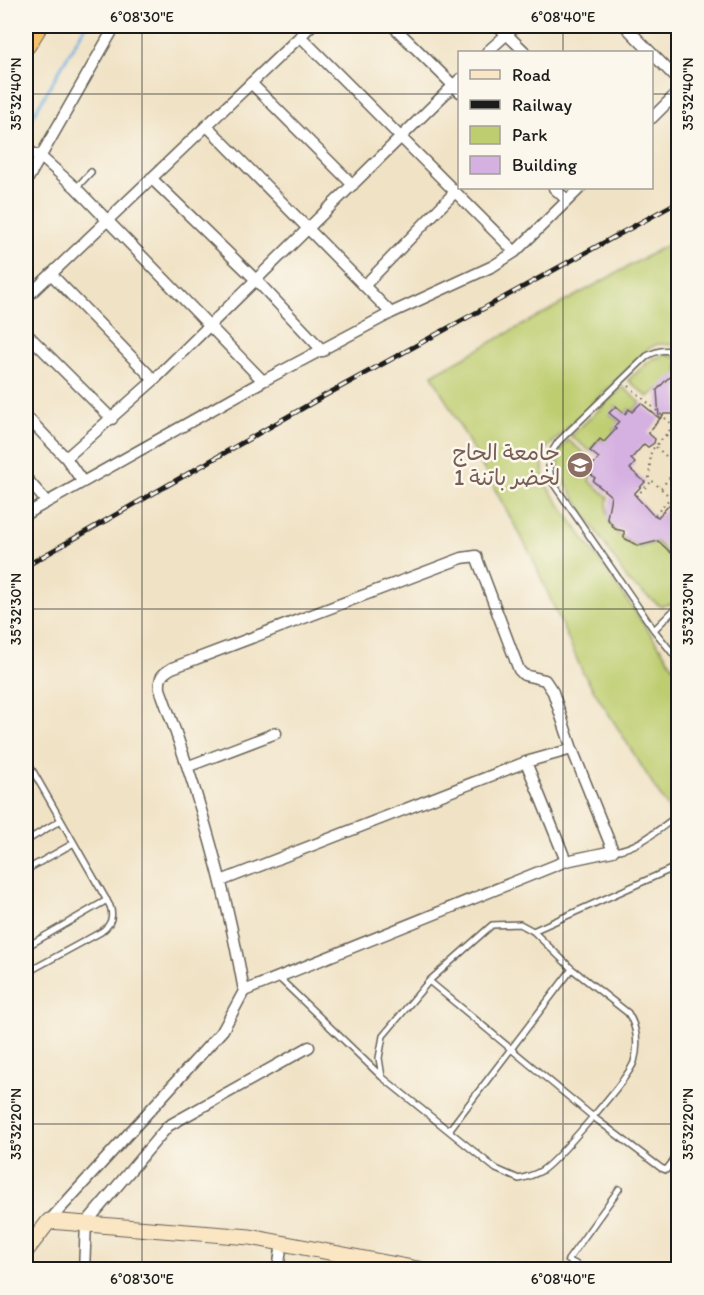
<svg xmlns="http://www.w3.org/2000/svg" width="704" height="1295" font-family="Itim,'Playpen Sans Arabic',sans-serif">
	<rect width="100%" height="100%" fill="#fbf7ec"/>
	<filter id="ink" filterUnits="userSpaceOnUse"><feTurbulence type="fractalNoise" baseFrequency=".0167" numOctaves="2"/><feDisplacementMap in="SourceGraphic" scale="12" xChannelSelector="R" yChannelSelector="G"/><feConvolveMatrix kernelMatrix="1 2 1 2 8 2 1 2 1" color-interpolation-filters="sRGB"/></filter>
	<filter id="wash" filterUnits="userSpaceOnUse"><feTurbulence type="fractalNoise" baseFrequency=".008" numOctaves="4" result="noise"/><feDisplacementMap in="SourceGraphic" scale="24" xChannelSelector="R" yChannelSelector="G"/><feGaussianBlur stdDeviation="1.35" result="paint"/><feColorMatrix in="noise" values="0 0 0 0 0 0 0 0 0 0 0 0 0 0 0 0 0 1.4 0 .05"/><feComposite in="paint" operator="in"/></filter>
	<g filter="url(#wash)">
		<rect width="100%" height="100%" fill="#f0e2c5"/>
		<path fill="#becd6f" stroke="#6d7446" stroke-width="1.5" d="M678,239V345L657,344L648,349L542,453L544,482L678,673V807L671,813L583,673L531,555L432,375Z
			M665,355L678,357V374L648,397L628,380L652,359Z
			M623,387L641,403L632,412L629,409L625,414L616,406L610,414L619,421L607,445L600,439L590,451L571,436Z
			M568,440L589,457L591,463L583,471L591,478L589,481L608,497C603,525 617,538 641,547L657,542L678,564L677,603L660,606L629,582L560,475L558,454Z"/>
		<g fill="none" stroke-linecap="round" stroke-linejoin="round">
			<path stroke="#6aabde" stroke-width="3" d="M26,128L85,26"/>
		</g>
		<g id="blocks">
			<path fill="#d5b1e2" d="M678,373V414H664L648,433L655,439L654,443L648,447L644,444L631,459L635,463L630,469L645,482L634,494L652,514L658,517L670,504L678,511V559L658,541L638,546L624,538V531L615,529L607,518L611,496L593,481L595,478L587,471L599,458L590,451L600,439L604,442L616,429L614,427L619,421L609,413L616,406L625,414L629,409L632,412L641,403L659,418L657,390L667,379Z"/>
		</g>
	</g>
	<g filter="url(#ink)">
		<use href="#blocks" fill-opacity="0" stroke="#666157" stroke-width="1.5"/>
		<g fill="none" stroke-linecap="round" stroke-linejoin="round">
			<defs>
				<path id="lane" d="M76,188L91,172
					M678,352C666,349 658,350 647,356L558,442L548,458L551,480L654,630L678,660
					M654,630L678,606
					M26,759L110,906C114,917 111,925 101,932L26,973
					M26,841L61,820
					M613,851C639,848 658,830 678,815
					M26,870L74,843
					M533,931L678,866
					M26,947L107,900
					M278,977L382,1077L496,1169L519,1179C527,1177 534,1175 541,1171C556,1162 629,1077 634,1062C639,1045 637,1027 628,1013L572,969L533,931L520,924L492,925L429,981L383,1036L379,1058L382,1077
					M429,981L592,1116L661,1168L666,1170L678,1155
					M450,1129L572,969
					M586,1270L568,1260L619,1189"/>
				<path id="street" d="M393,26L460,92
					M498,26L525,52
					M625,26L678,80
					M300,36L515,252
					M487,52L516,26
					M251,83L353,185
					M652,118L678,92
					M207,126L391,313
					M26,150L41,157L76,188L263,381
					M151,178L257,281L323,351
					M26,182L115,26
					M554,188L567,200
					M51,274L154,380
					M364,286L455,192
					M26,298L311,26
					M26,333L112,419
					M26,416L66,458L82,481
					M66,458L154,380L460,79
					M26,478L46,501
					M26,514L263,381L391,313L493,266L515,252L580,188
					M526,762L566,861
					M189,766L276,733
					M221,881L526,762L572,749
					M49,1221L223,1030L244,991L566,861L613,851L572,749L553,692L545,680L524,675L519,670L476,556L462,558L172,668C162,674 159,677 160,689C197,787 226,888 244,991
					M84,1270L86,1223L168,1126L309,1047
					M278,1270L282,1242"/>
				<path id="secondary" d="M26,1251L49,1221L250,1237L423,1270"/>
				<path id="highway" d="M26,44L37,26"/>
			</defs>
			<use href="#lane" stroke="#666157" stroke-width="8"/>
			<use href="#street" stroke="#666157" stroke-width="13"/>
			<use href="#secondary" stroke="#666157" stroke-width="17"/>
			<use href="#highway" stroke="#666157" stroke-width="22"/>
			<path stroke="#666157" stroke-width="2" stroke-dasharray="1.5 4.5" stroke-linecap="butt" d="M629,386L674,426
				M678,421L651,451L649,478L678,504
				M666,435L678,446
				M656,447L678,467
				M661,488L678,467
				M636,496L652,481
				M655,515L671,497"/>
			<use href="#lane" stroke="#fff" stroke-width="5"/>
			<use href="#street" stroke="#fff" stroke-width="10"/>
			<use href="#secondary" stroke="#fbe6c4" stroke-width="15"/>
			<use href="#highway" stroke="#f6c06b" stroke-width="20"/>
			<defs>
				<path id="rail" d="M26,566L324,396L678,202"/>
			</defs>
			<use href="#rail" stroke="#1c1c1c" stroke-width="5"/>
			<use href="#rail" stroke="#fbf7ec" stroke-width="3" stroke-dasharray="9" stroke-linecap="butt"/>
		</g>
	</g>
	<path fill="none" stroke="#1c1c1c" stroke-width="1.5" stroke-opacity="0.45" d="M142,26V1270M563,26V52M26,94H460M652,94H678M563,188V1270M26,609H678M26,1124H678"/>
	<defs>
		<symbol id="university-disc" viewBox="-11 -11 22 22"><circle r="9.5" fill="#8d6e63" stroke="#fbf7ec"/><path d="M0-5L7-2L0 1L-7-2ZM-4 1L0 2.5L4 1V4Q0 6-4 4Z" fill="#fff"/></symbol>
	</defs>
	<g fill-rule="evenodd">
		<use href="#university-disc" x="565" y="450" width="30" height="30"/>
	</g>
	<g text-anchor="middle" stroke-width="5" stroke-linejoin="round" paint-order="stroke">
		<g font-size="22" fill="#785e54" stroke="#fbf7ec" text-anchor="end">
			<text x="560" y="460">جامعة الحاج<tspan x="560" dy="25">لخضر باتنة 1</tspan></text>
		</g>
	</g>
	<rect width="704" height="1295" fill="none" stroke="#fbf7ec" stroke-width="66"/>
	<rect x="458" y="51" width="195" height="138" fill="#fbf7ec" stroke="#a29f99" stroke-width="1.5"/>
	<rect x="470" y="70" width="30" height="9" fill="#fbe6c4" stroke="#a29f99" stroke-width="1.5"/>
	<text x="512" y="81" font-size="18" fill="#1c1c1c">Road</text>
	<rect x="470" y="100" width="30" height="9" fill="#1c1c1c" stroke="#a29f99" stroke-width="1.5"/>
	<text x="512" y="111" font-size="18" fill="#1c1c1c">Railway</text>
	<rect x="470" y="126" width="30" height="18" fill="#becd6f" stroke="#a29f99" stroke-width="1.5"/>
	<text x="512" y="141" font-size="18" fill="#1c1c1c">Park</text>
	<rect x="470" y="156" width="30" height="18" fill="#d5b1e2" stroke="#a29f99" stroke-width="1.5"/>
	<text x="512" y="171" font-size="18" fill="#1c1c1c">Building</text>
	<rect x="33" y="33" width="638" height="1229" fill="none" stroke="#1c1c1c" stroke-width="2"/>
	<g font-size="15" text-anchor="middle" fill="#1c1c1c">
		<text x="142" y="22">6°08'30"E</text>
		<text x="563" y="22">6°08'40"E</text>
		<text transform="translate(16 94) rotate(-90)" y="5">35°32'40"N</text>
		<text transform="translate(688 94) rotate(-90)" y="5">35°32'40"N</text>
		<text transform="translate(16 609) rotate(-90)" y="5">35°32'30"N</text>
		<text transform="translate(688 609) rotate(-90)" y="5">35°32'30"N</text>
		<text transform="translate(16 1124) rotate(-90)" y="5">35°32'20"N</text>
		<text transform="translate(688 1124) rotate(-90)" y="5">35°32'20"N</text>
		<text x="142" y="1284">6°08'30"E</text>
		<text x="563" y="1284">6°08'40"E</text>
	</g>
</svg>
